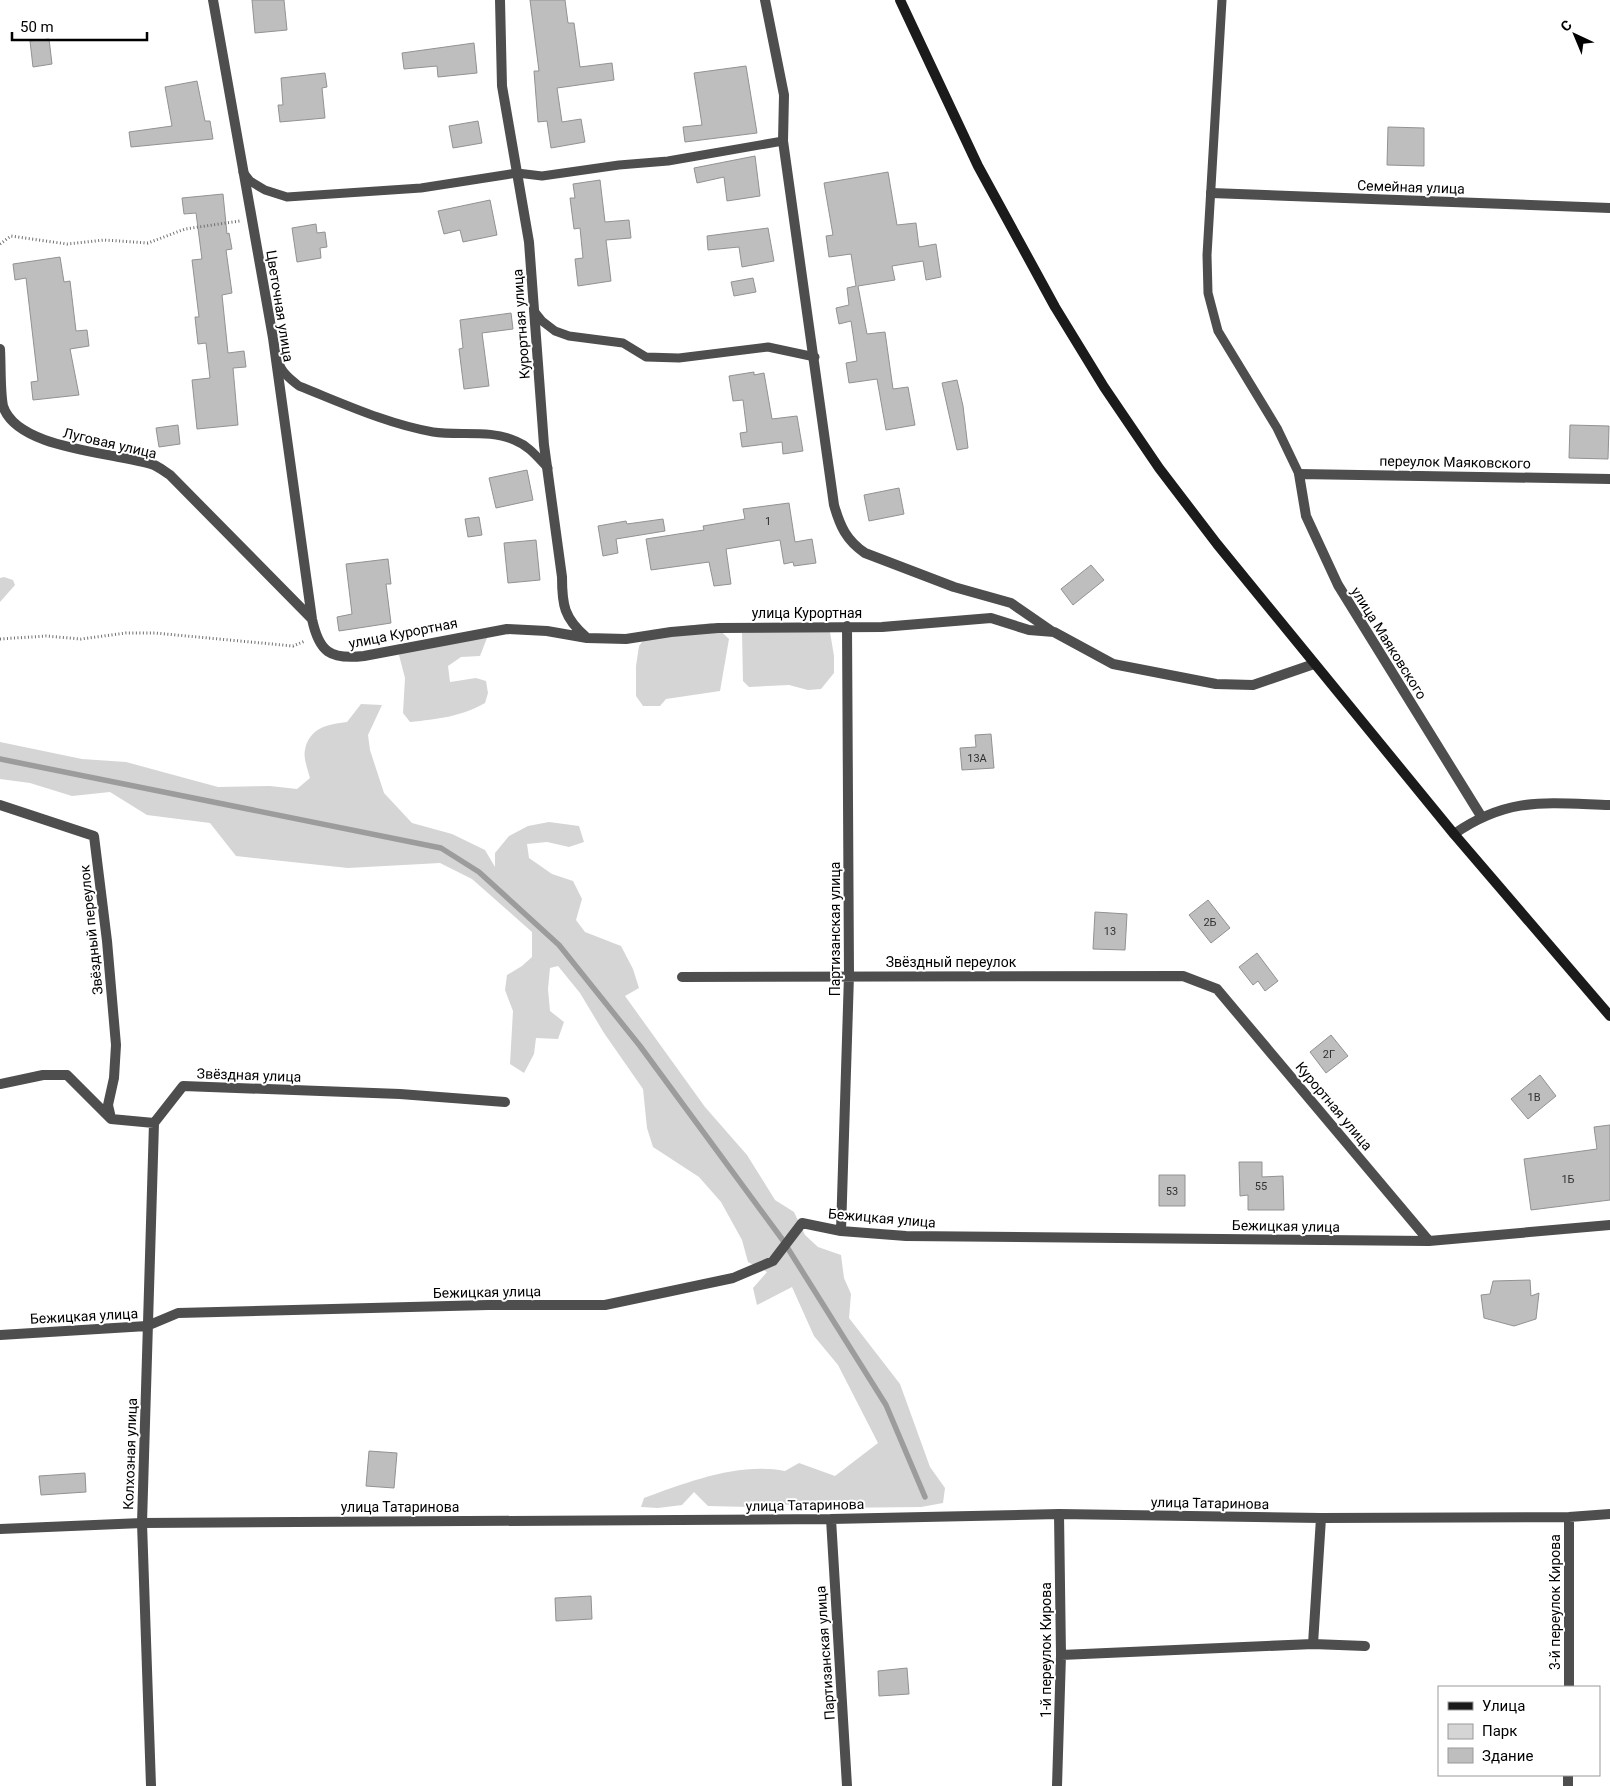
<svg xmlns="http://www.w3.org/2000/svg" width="1610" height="1786" font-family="Roboto,sans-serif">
	<rect width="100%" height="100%" fill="#fff"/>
	<path fill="#d5d5d5" d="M4,577L13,580L15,585L0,602V578Z
		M712,623L729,639L720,691L666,699L660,706H643L636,696V666L639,646L651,630Z
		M819,623L830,632L834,656V673L821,689L808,690L789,685L749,687L743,681L742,633Z
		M476,630L487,638L480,656L461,657L448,666L450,682L476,678L486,681L488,693L485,703C460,717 438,719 410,722L403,713L405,678L399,655L406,644Z
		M361,704L382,705L368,735L370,750L384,793L412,823L452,834L485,850L495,867V853L509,836L528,826L549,822L579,826L584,842L569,847L547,842L527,844L529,858L552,874L573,881L582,899L576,920L585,932L621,946L633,969L639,988L625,996L705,1107L747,1155L775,1200L794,1212L805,1235L818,1247L841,1255L844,1278L851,1294L849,1318L900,1384L930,1467L945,1488L943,1503L921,1507L827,1508L765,1503L749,1507L708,1506L694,1492L682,1505L658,1508L641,1507L644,1498C688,1482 739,1462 785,1471L799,1463L835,1476L878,1443L838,1365L814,1336L792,1287L757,1305L753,1288L767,1272L748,1262L742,1240L721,1202L699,1177L653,1147L647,1128L643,1089L604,1033L580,993L558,966L550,968L548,989L550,1011L564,1022L558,1039L536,1038L534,1054L524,1073L510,1064L513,1011L505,990L507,975L522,966L532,957V932L472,879L440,863L348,868L236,856L210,823L147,815L110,792L72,796L30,783L0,779V742L82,759L126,762L218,787L270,786L297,789L310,778C308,770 303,758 305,750C309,728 328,724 347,722Z"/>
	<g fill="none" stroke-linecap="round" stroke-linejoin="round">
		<path stroke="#9c9c9c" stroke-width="5.5" d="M0,759L441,848L479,872L559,945L640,1046L782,1239L886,1405L925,1497"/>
	</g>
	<path fill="#bebebe" stroke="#929292" d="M252,0H284L287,30L255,33Z
		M530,0H565L568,23H574L580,67L612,63L614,80L557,88L562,122L581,119L585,142L551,148L547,121L538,122L534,71H539Z
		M49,39L52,64L33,67L30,41Z
		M474,43L477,73L438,77L437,66L404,69L402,53Z
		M746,66L757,133L685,142L683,127L702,125L694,73Z
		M325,73L327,87L322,88L325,118L280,122L278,105H283L281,78Z
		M197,81L205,121H210L213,139L131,147L129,132L172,126L165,87Z
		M478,121L482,143L453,148L449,126Z
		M1388,127L1424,128V166L1387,165Z
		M755,156L760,196L727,201L724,177L697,183L694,168Z
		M888,172L897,225L916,223L919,247L936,244L941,277L926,280L923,261L892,266L895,280L858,286L867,334L885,332L893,389L908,387L915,425L886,430L877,379L849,383L846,363L857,361L851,321L839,324L836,308L849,305L847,288L856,286L851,254L829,257L826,236L833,235L824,183Z
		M600,180L605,222L629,220L631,238L606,240L611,281L578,286L575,259L583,258L580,228L574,229L570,198H575L573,184Z
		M223,194L227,234L229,233L232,249L226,250L232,293L222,295L228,353L244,351L246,367L233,368L238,425L197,429L192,380L210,378L206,343L198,344L195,317H199L192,260L202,259L196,213L184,214L182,198Z
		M490,200L497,235L463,242L460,230L444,234L438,211Z
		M316,224L317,233L325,232L327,247L320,248L321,258L297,262L292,228Z
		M768,228L774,261L742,267L739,247L708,250L707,236Z
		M60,257L64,282L70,281L76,331L87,330L89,346L70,349L79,395L33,400L31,382L38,381L26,278L15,280L13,264Z
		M753,278L756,292L734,296L731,282Z
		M511,313L513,329L482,333L489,386L464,389L459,349L463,348L460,320Z
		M754,372V375L764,373L772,419L797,416L803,451L783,454L782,442L742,447L740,433L747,432L743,400L733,401L729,376Z
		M957,380L963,406L968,448L957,450L942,383Z
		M178,425L180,444L159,447L156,428Z
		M1570,425L1609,426L1608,459L1569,458Z
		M527,470L533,500L496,508L489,478Z
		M899,488L904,514L869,521L864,495Z
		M789,503L795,542L812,539L816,563L794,566L793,562L784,564L780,540L726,549L731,584L714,586L709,562L651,570L646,539L704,530L703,526L745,519L743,509Z
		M479,517L482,535L468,537L465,519Z
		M663,519L665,531L616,539L618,553L603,556L598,526L626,521L627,524Z
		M536,540L540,580L508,583L504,543Z
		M388,559L391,584H386L391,623L339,631L337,617L352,614L346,564Z
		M1091,565L1104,580L1073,605L1061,589Z
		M991,734L994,768L962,770L960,748L976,747L975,735Z
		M1208,900L1230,928L1211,943L1189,915Z
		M1095,912L1127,914L1125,950L1093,949Z
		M1257,953L1278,981L1265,991L1258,981L1253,985L1239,967Z
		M1331,1035L1348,1056L1326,1073L1310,1052Z
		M1540,1075L1556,1096L1528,1119L1511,1099Z
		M1610,1125V1200L1531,1210L1524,1159L1597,1149L1594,1127Z
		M1239,1162H1262V1177L1283,1176L1284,1210H1248V1195L1240,1196Z
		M1159,1175H1185V1206H1159Z
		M1530,1280L1531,1296L1539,1293L1536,1319L1514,1326L1484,1318L1481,1295L1490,1294L1493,1281Z
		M369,1451L397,1453L394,1488L366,1486Z
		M85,1473L86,1492L41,1495L39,1476Z
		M591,1596L592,1619L556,1621L555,1598Z
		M907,1668L909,1694L879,1696L878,1671Z"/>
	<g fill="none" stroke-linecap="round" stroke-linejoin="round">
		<path stroke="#707070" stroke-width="3" stroke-dasharray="1 2.5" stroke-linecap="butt" d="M0,244L11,236L67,244L104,240L148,243L185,229L240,221
			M0,639L46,636L81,639L126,633H155L293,646L305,641"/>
		<path stroke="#4e4e4e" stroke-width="9" d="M1222,0L1207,255L1208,293L1218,331L1277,428L1299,474
			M243,172L250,181L265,190L287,197L421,188L517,173L542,176L619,165L668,161L783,141
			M534,311L542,321L555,331L569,336L623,343L646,357L679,358L768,347L815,357
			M278,360C281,372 290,379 299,386C342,403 387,424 433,432C459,436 491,429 516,441C529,446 538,458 548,468"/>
		<path stroke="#4e4e4e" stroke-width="10" d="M213,0L273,338L312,619C319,652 330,660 364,656L507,629L547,631L587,638L626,639L671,632L718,628L882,627L991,618L1029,630L1054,632L1113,664L1216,684L1253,685L1314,664
			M500,0L502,86L529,242L544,445L562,577C562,605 564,618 586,637
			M765,0L784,95L783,141L834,505C840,526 846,540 865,553L954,587L1011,603L1053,632
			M1211,193L1610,208
			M0,349C1,365 0,391 3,406C17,450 115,452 154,465C159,467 165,472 170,475L311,618
			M0,805L94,836L107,941L116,1045L114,1078L108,1105L111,1118
			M1481,816L1338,585L1306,516L1299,474L1610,479
			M682,977L1183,976L1217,989L1429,1241
			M0,1084L43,1075H67L111,1119L154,1123L183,1086L400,1094L505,1102
			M841,1231L849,975L847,626
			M0,1335L147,1326L178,1313L488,1305H605L733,1278L773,1261L802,1223L841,1231L906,1236L1429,1241L1610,1225
			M831,1519L847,1786
			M0,1529L142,1523L831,1519L1059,1514L1321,1518L1569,1517L1610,1514
			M1313,1644L1321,1518
			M1061,1655L1313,1644L1365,1646
			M1569,1687V1517
			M151,1786L142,1523L154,1123
			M1057,1786L1061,1655L1059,1514
			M1568,1786V1775"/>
		<path stroke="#4e4e4e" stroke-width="10" d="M1454,834C1509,796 1547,803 1610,805"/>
		<path stroke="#1b1b1b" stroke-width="10" d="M900,0L978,166L1055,307L1104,387L1159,468L1217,544L1454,834L1610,1016"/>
	</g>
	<g text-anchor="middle" stroke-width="4" stroke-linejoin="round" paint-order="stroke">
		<g font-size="11" fill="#303030">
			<text x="768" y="525">1</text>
			<text x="977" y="762">13А</text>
			<text x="1210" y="926">2Б</text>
			<text x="1110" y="935">13</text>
			<text x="1329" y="1058">2Г</text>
			<text x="1534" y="1101">1В</text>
			<text x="1568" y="1183">1Б</text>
			<text x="1261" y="1190">55</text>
			<text x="1172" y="1195">53</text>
		</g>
		<g font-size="14" fill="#000" stroke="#fff">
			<text transform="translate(1411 187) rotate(2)" y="5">Семейная улица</text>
			<text transform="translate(280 306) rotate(81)" y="5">Цветочная улица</text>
			<text transform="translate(521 324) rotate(-94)" y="5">Курортная улица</text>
			<text transform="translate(110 443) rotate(13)" y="5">Луговая улица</text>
			<text transform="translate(1455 462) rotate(1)" y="5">переулок Маяковского</text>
			<text x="807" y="618">улица Курортная</text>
			<text transform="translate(403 633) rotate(-11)" y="5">улица Курортная</text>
			<text transform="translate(1389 643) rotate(58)" y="5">улица Маяковского</text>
			<text transform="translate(835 929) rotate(-90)" y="5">Партизанская улица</text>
			<text transform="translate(91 930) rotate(-96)" y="5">Звёздный переулок</text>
			<text x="951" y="967">Звёздный переулок</text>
			<text transform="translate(249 1075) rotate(2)" y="5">Звёздная улица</text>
			<text transform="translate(1334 1106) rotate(50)" y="5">Курортная улица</text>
			<text transform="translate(882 1218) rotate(5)" y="5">Бежицкая улица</text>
			<text transform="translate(1286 1226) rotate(1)" y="5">Бежицкая улица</text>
			<text transform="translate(487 1292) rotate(-1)" y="5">Бежицкая улица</text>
			<text transform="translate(84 1316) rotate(-3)" y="5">Бежицкая улица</text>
			<text transform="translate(130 1454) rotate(-88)" y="5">Колхозная улица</text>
			<text transform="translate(1210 1503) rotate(1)" y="5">улица Татаринова</text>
			<text transform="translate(805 1505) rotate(-1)" y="5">улица Татаринова</text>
			<text x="400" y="1512">улица Татаринова</text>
			<text transform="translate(1555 1602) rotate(-90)" y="5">3-й переулок Кирова</text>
			<text transform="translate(1046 1650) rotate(-90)" y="5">1-й переулок Кирова</text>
			<text transform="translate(825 1653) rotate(-94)" y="5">Партизанская улица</text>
		</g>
	</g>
	<rect x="1438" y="1686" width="162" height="90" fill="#ffffff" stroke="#999999"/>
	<rect x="1448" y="1702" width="25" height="8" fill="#1b1b1b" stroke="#999999"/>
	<text x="1482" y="1711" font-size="15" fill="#000000">Улица</text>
	<rect x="1448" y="1724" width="25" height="15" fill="#d5d5d5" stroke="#999999"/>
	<text x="1482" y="1736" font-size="15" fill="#000000">Парк</text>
	<rect x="1448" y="1748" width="25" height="15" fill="#bebebe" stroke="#999999"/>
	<text x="1482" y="1761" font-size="15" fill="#000000">Здание</text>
	<g transform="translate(1575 35) rotate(316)" stroke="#ffffff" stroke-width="4" paint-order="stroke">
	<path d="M0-4L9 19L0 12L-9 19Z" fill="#000000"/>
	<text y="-8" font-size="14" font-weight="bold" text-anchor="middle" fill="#000000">С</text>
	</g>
	<path d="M12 32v8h135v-8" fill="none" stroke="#000000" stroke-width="2.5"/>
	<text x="20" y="32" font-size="15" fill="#000000" stroke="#ffffff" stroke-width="4" paint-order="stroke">50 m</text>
</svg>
